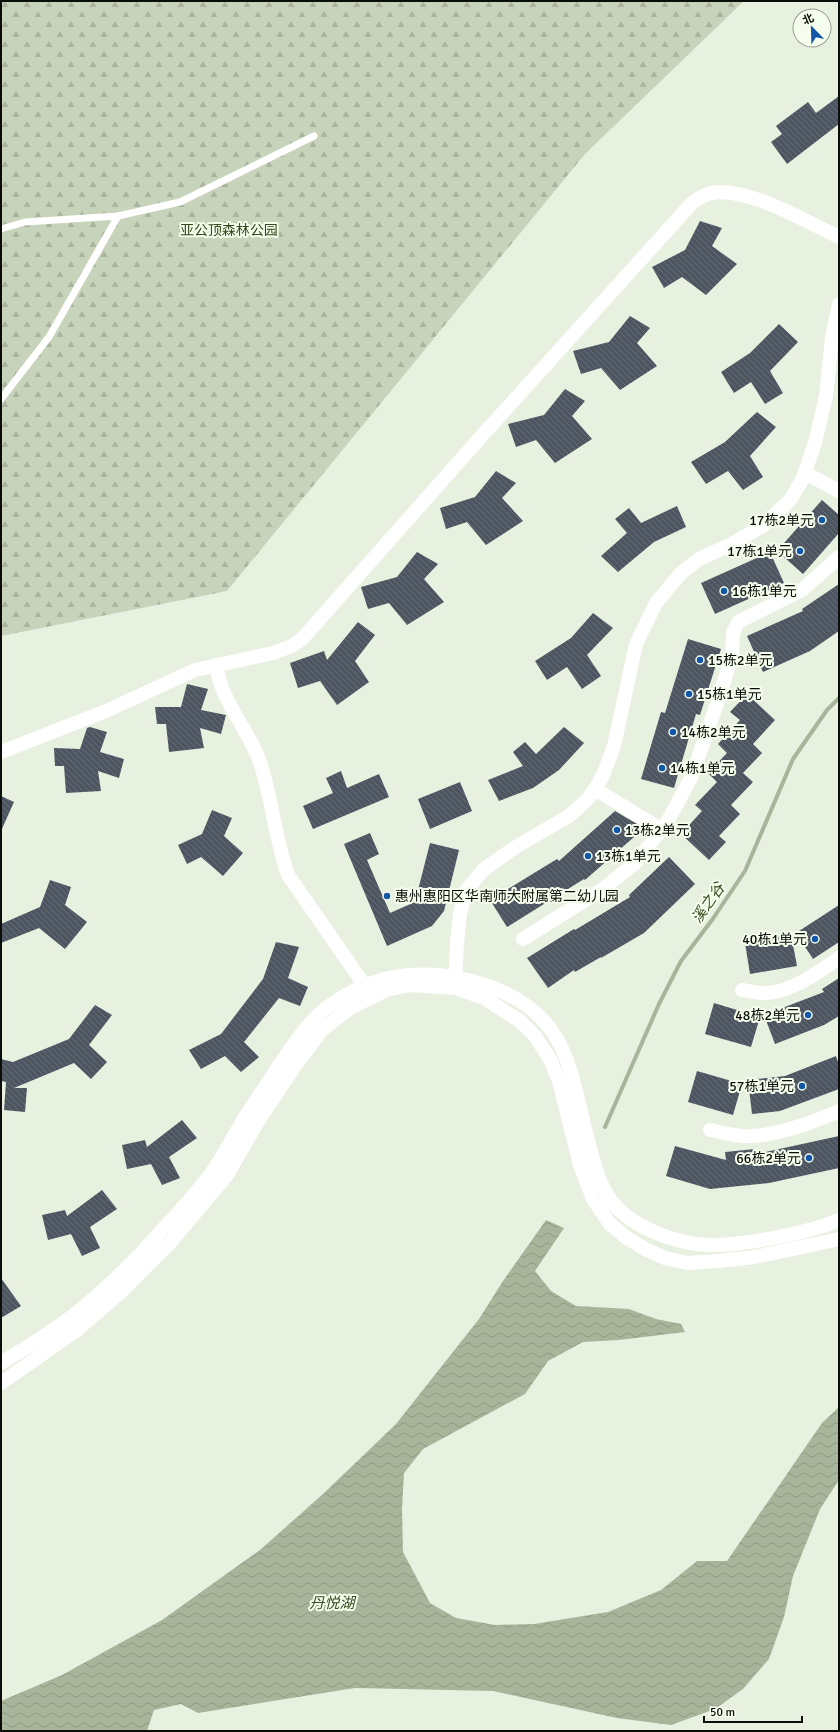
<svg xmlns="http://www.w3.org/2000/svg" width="840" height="1732" font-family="Signika,'Noto Sans SC',sans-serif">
	<defs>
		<pattern id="forest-firs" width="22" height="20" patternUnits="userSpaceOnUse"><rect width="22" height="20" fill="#c7d3ba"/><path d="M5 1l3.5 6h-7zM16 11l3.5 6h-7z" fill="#aab49e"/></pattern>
		<pattern id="water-waves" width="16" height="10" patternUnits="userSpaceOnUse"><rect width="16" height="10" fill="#a8b59a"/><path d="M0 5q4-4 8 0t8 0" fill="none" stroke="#8f9a83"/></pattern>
		<pattern id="building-back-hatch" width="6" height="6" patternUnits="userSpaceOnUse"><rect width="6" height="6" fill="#4d5561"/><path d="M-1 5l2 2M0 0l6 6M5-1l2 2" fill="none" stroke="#676d76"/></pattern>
	</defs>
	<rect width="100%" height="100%" fill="#e8f0e0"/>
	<path fill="url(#forest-firs)" d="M1,1H744L585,154L227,591L1,636Z"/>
	<path fill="url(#water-waves)" d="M546,1220L564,1228L535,1271L551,1291L576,1306L629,1309L656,1319L681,1324L685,1332L619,1340L583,1342L548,1361L525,1394L423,1449L404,1473L402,1509L403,1552L430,1603L456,1618L495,1625L534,1624L608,1612L661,1590L697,1561H727L822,1423L839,1407V1480L820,1509L793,1576L784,1617L769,1659L743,1689L715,1709L671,1725L617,1718L493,1691L355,1688L198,1713L181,1704L154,1710L147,1731H1V1701L62,1675L162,1620L260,1550L323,1494L396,1424L479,1319L503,1281Z"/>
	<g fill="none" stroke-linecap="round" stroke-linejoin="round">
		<path stroke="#a8b59a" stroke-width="4" d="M605,1127L659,1004L681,961L712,920L745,871L793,759L827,710L839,698"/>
	</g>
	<path fill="url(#building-back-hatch)" d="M839,96V124L787,164L771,142L782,134L776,126L808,102L816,113Z
		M700,221L722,228L712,246L737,264L706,295L682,277L664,288L652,267L685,250Z
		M630,316L650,328L637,343L657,366L620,390L601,368L581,374L573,351L609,342Z
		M779,324L798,342L770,371L783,393L765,404L751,382L734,393L721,372L750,353Z
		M565,389L585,401L572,416L592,439L555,463L536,440L516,447L508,424L544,415Z
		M757,412L776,427L750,456L763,477L743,490L728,471L706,484L691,462L725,442Z
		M496,471L516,483L502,498L523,521L486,545L467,522L446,529L440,508L475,497Z
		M822,500L839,515V533L803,574L777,551Z
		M677,506L686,527L654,542L618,572L601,556L627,533L615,519L629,508L641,523Z
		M417,552L438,564L424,579L444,602L407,625L389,603L368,609L361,587L397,577Z
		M770,552L784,583L715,614L701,583Z
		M839,584V631L810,651L763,672L747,636L803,611L802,609Z
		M593,613L613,628L587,655L601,676L582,689L567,667L547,680L535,661L571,638Z
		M358,622L375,635L355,661L369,682L337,705L320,681L298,688L290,663L324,651L327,660Z
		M688,639L721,649L700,715L696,714L674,788L641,779L661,712L665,713Z
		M187,684L208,689L201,710L226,715L221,734L200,728L204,748L169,752L166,724H157L155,707H181Z
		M747,694L775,720L753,744L762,753L743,773L753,782L731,805L740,814L719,836L726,842L709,860L681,834L702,811L695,805L717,782L708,773L727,753L718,744L740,720L730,712Z
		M90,727L107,732L100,752L124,759L119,778L98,771L101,791L66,793L64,766H55L54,748L80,749L87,728Z
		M564,727L584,743L559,770L533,788L499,801L488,780L523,766L513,752L525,742L536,754Z
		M341,771L347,788L379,774L389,797L313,829L303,806L333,793L326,778Z
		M460,782L472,811L430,829L418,799Z
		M1,796L14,802L1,831Z
		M212,810L232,818L224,836L243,853L223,876L201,857L187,864L178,845L202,834Z
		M615,811L637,824L642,830L585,880L584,879L507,927L490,900L557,859L559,861Z
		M370,833L379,854L367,860L390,913L415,902L430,843L459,850L444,911L432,926L387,946L344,844Z
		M669,857L695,884L644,933L601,958V957L575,972L574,970L548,988L527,958L574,929L575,930L630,897L629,895Z
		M50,880L71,887L65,905L87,922L65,949L39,928L1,943V924L40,907Z
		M839,905V942L813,959L796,933Z
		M791,934L797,966L750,974L745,943Z
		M276,942L299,947L288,978L308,987L300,1006L279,998L244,1042L259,1057L241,1072L225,1056L201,1069L189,1050L221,1034L263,979Z
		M839,978V1016L824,1025L775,1044L764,1015L824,992L822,989Z
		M714,1003L760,1017L751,1047L705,1034Z
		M95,1005L112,1015L89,1045L107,1062L91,1079L74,1063L14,1088H27L25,1112L4,1110L6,1082L1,1081V1059L13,1062L69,1039Z
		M836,1056L839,1065V1089L780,1111L752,1114L748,1080L785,1076Z
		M697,1071L742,1084L733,1115L688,1102Z
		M182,1120L197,1138L169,1157L180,1178L162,1185L151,1164L127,1169L122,1145L145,1140L147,1147Z
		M839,1136V1168L769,1183L710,1189L666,1176L675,1146L726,1160L725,1152L755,1149L756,1154Z
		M102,1190L117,1209L90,1227L100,1248L82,1256L71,1234L48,1240L42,1215L65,1210L67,1216Z
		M1,1278L21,1306L1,1318Z"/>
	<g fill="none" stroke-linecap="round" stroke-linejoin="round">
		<path stroke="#fff" stroke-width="7" d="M1,229L25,222L118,216L180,202L314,136
			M1,399L49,337L118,216"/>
		<path stroke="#fff" stroke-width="14" d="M805,473L839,491
			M216,665C221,702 248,728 260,762C272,799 275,838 288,875L370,993
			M1,752L106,711L195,670L273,653L292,646L302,639L479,439L692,203C698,199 705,194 711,193C750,187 804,221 839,237
			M595,789L662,830
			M523,939L603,889L635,863L666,824L691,778L719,698L732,655L733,633L738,622L802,590L839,557
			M455,986L457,943L460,914L466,891L483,870L514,848L569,816L587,800L595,789L603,775L614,746L636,644L656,603L681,573L699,559L730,545L764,525L791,499L802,480L815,443L826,396L832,338L839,304
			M742,990C749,991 756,993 763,993C789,994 819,972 839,958
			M710,1130C720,1132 731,1135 741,1136C770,1138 812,1123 839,1111
			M1,1363C27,1347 55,1331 79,1311C108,1287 137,1259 162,1230C180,1211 200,1189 215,1168C225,1153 233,1137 242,1122C254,1103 268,1083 280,1064C294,1044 309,1020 329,1006C363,981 396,972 438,975C482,979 534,998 557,1039C572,1064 579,1105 586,1133C592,1155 597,1180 610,1199C628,1226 676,1244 708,1245C742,1246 808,1233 839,1220
			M1,1383L77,1330L121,1292L169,1244L227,1175L260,1118L295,1066L322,1030L350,1008L389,989L411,985L455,988L484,998L520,1021L535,1036L550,1059L559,1081L580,1165L593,1199L610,1224L627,1238L647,1250L665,1258L687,1263L718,1261L755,1257L839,1239"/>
	</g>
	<g fill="#1257a7" stroke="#f5fded" stroke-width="1.5">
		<circle cx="822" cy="520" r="4"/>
		<circle cx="800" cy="551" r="4"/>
		<circle cx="724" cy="591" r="4"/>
		<circle cx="700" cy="660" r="4"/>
		<circle cx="689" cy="694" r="4"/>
		<circle cx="673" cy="732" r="4"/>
		<circle cx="662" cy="768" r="4"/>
		<circle cx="617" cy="830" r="4"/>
		<circle cx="588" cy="856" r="4"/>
		<circle cx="387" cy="896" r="4"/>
		<circle cx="815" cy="939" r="4"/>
		<circle cx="808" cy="1015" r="4"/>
		<circle cx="802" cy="1086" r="4"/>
		<circle cx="809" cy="1158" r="4"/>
	</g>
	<g text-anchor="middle" stroke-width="4" stroke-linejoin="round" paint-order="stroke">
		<g font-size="14" fill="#35471b" stroke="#f5fded">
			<text x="229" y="235">亚公顶森林公园</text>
		</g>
		<g font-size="14" fill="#0a0d08" stroke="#f5fded" text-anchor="start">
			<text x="814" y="525" text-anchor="end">17栋2单元</text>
			<text x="792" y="556" text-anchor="end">17栋1单元</text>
			<text x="732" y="596">16栋1单元</text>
			<text x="708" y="665">15栋2单元</text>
			<text x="697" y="699">15栋1单元</text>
			<text x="681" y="737">14栋2单元</text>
			<text x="670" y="773">14栋1单元</text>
			<text x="625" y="835">13栋2单元</text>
			<text x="596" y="861">13栋1单元</text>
			<text x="395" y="901">惠州惠阳区华南师大附属第二幼儿园</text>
			<text x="807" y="944" text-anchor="end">40栋1单元</text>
			<text x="800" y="1020" text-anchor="end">48栋2单元</text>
			<text x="794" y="1091" text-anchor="end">57栋1单元</text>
			<text x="801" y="1163" text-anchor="end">66栋2单元</text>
		</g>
		<g font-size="15" font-style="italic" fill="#384a1f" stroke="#f5fded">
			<text transform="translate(708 903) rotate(-55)" y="5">溪之谷</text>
			<text x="332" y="1608">丹悦湖</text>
		</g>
	</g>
	<rect width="840" height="1732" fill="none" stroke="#0a0d08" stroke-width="4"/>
	<g transform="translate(812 28) rotate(337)"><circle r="19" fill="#f5fded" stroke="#979d91"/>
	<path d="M0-3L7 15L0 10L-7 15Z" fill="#1257a7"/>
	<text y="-6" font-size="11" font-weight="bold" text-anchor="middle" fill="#0a0d08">北</text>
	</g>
	<path d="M704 1716v6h98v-6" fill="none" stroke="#0a0d08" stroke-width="2"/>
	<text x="710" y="1716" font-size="12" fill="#0a0d08" stroke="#f5fded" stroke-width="3" paint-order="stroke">50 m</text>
</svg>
